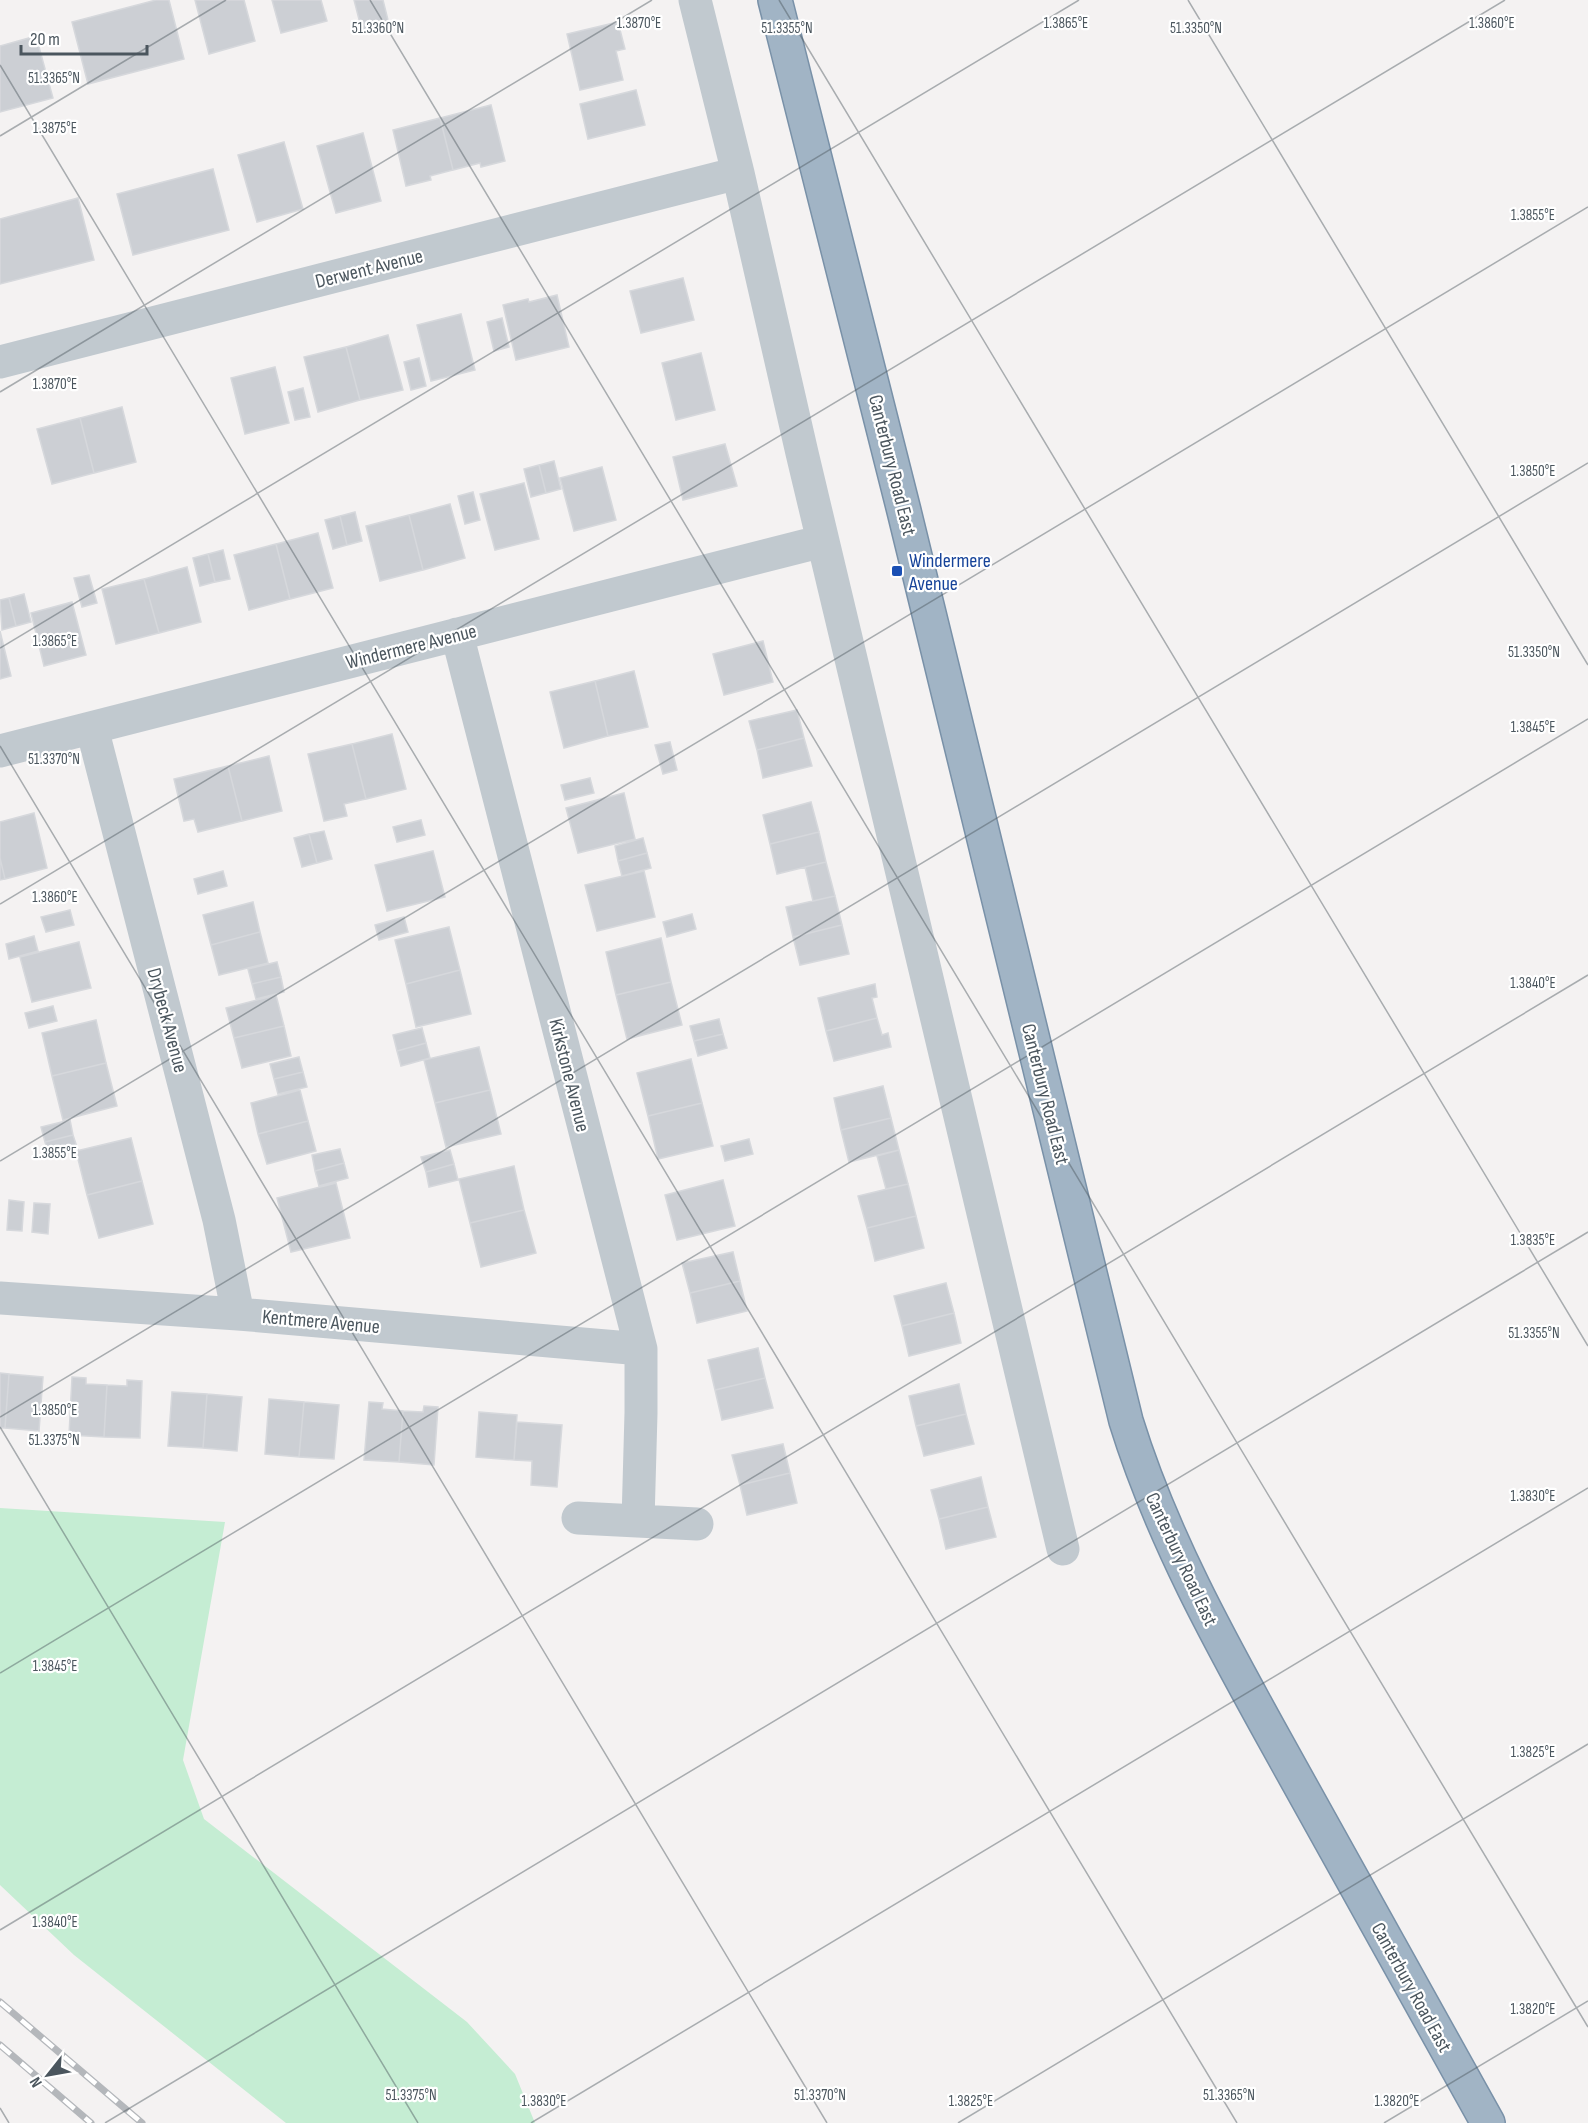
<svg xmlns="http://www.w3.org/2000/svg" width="1588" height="2123" font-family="'Sofia Sans Condensed',sans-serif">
	<rect width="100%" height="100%" fill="#f4f2f2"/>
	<path fill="#c5edd3" d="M0,1508L225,1522L183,1760L204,1819L467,2022L515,2074L535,2123H286L74,1955L0,1885Z"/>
	<path fill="#cccfd4" stroke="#d6d8dc" stroke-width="1.5" d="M156,0H169L184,59L88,84L72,22Z
		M195,0H244L255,41L209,54Z
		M272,0H321L327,21L281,33Z
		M354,0H383L389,24L362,31Z
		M618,22L625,49L616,51L623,80L580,90L567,34Z
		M36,36L53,98L0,112V46Z
		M636,90L645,125L588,139L580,104Z
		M491,105L505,161L481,167L480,163L453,170L440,118Z
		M440,118L453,170L430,176L431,180L406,186L393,130Z
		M363,133L381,201L336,213L317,146Z
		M284,142L303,209L257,222L238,155Z
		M213,169L229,230L133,255L117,194Z
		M78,198L94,260L0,284V219Z
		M683,278L694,320L641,333L630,291Z
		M557,295L569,347L516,360L503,305L528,299L529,302Z
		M461,314L475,370L431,381L417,325Z
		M502,318L509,347L494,351L487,322Z
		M388,335L403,390L360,400L346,347Z
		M346,347L360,400L318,412L304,357Z
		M701,353L715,410L676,420L662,363Z
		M419,358L426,386L411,390L404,362Z
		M275,367L289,423L245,434L231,378Z
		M303,388L310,417L295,420L288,392Z
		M122,407L136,462L94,473L80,418Z
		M80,418L94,473L52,484L37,429Z
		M725,444L737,486L683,500L673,457Z
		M554,461L561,489L546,493L539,465Z
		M539,465L546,493L531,497L524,469Z
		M602,467L616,520L574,531L560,478Z
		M524,483L539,539L495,550L480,494Z
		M473,492L480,520L465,524L458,496Z
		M450,504L465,558L423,570L409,515Z
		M355,512L362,541L347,545L340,516Z
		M409,515L423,570L380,581L366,526Z
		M340,516L347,545L333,549L325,520Z
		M318,533L333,588L290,599L276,544Z
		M276,544L290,599L249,610L234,555Z
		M223,550L230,579L215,582L208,554Z
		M208,554L215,582L200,586L193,558Z
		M187,567L201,622L159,633L144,579Z
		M89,575L97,603L82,607L74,578Z
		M144,579L159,633L116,644L102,589Z
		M24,594L31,622L16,626L9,598Z
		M9,598L16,626L2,630L0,600Z
		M72,602L86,655L44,666L31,613Z
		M0,631L11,676L0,679Z
		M763,641L773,682L724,695L713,654Z
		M634,671L648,727L608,736L595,681Z
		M595,681L608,736L564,748L550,692Z
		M797,710L804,738L757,750L749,721Z
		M392,734L406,789L366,799L352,744Z
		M804,738L812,766L763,778L757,750Z
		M670,742L677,770L663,774L655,745Z
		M352,744L366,799L344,804L347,816L324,821L308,754Z
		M269,756L282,811L242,821L228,766Z
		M228,766L242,821L198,832L194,819L184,821L174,779Z
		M590,778L594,793L565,800L561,785Z
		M624,793L635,839L578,853L566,808Z
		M811,802L819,832L770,844L763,815Z
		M34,813L47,868L5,879L0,858V822Z
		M421,820L425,835L397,842L393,827Z
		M324,831L332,859L317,863L309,834Z
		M819,832L826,862L777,874L770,844Z
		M309,834L317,863L302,867L294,838Z
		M643,838L647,853L618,861L615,846Z
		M433,851L445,897L387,911L375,865Z
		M647,853L651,868L622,876L618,861Z
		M0,858L5,879L0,880Z
		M826,862L835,896L813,901L805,867Z
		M223,871L227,886L198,894L194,879Z
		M644,871L655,917L597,931L585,885Z
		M835,896L842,925L793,937L786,907Z
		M253,902L260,932L211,945L203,915Z
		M70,910L74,925L46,932L41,917Z
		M692,914L696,929L667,937L663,922Z
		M404,917L408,932L379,940L375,925Z
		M842,925L849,954L800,965L793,937Z
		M449,927L460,970L406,984L395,940Z
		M260,932L268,963L219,975L211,945Z
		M34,936L38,951L9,959L6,944Z
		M661,938L671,982L616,995L606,952Z
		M79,942L91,988L32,1002L20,957Z
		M277,962L281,977L252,984L248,969Z
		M460,970L471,1014L416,1027L406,984Z
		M281,977L284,992L256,999L252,984Z
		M671,982L682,1025L627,1039L616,995Z
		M875,984L877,997L872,998L877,1018L826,1031L818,998Z
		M276,995L284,1026L234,1038L226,1008Z
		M53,1006L57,1021L29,1028L25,1013Z
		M877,1018L882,1035L888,1033L891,1047L834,1061L826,1031Z
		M719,1019L723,1034L694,1041L690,1026Z
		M96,1020L106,1063L52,1076L42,1033Z
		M284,1026L291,1056L242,1068L234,1038Z
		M422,1028L426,1043L397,1051L393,1035Z
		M723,1034L727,1048L698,1056L694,1041Z
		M426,1043L430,1058L401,1066L397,1051Z
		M479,1047L490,1090L435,1103L424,1060Z
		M299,1057L303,1072L274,1079L270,1064Z
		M691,1059L702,1103L648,1116L637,1073Z
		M106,1063L117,1106L63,1120L52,1076Z
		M303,1072L307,1087L278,1094L274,1079Z
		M883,1086L891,1118L841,1130L834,1098Z
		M300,1090L308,1121L258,1134L251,1103Z
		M490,1090L501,1134L446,1147L435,1103Z
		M702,1103L713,1146L658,1159L648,1116Z
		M891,1118L899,1150L849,1162L841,1130Z
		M70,1120L73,1135L45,1142L41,1127Z
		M308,1121L316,1151L267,1164L258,1134Z
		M73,1135L78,1150L49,1157L45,1142Z
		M131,1138L142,1181L87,1195L76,1151Z
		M749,1139L753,1154L725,1161L721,1146Z
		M340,1149L344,1163L315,1171L312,1155Z
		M450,1150L454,1164L426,1172L421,1157Z
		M899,1150L908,1184L886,1189L877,1156Z
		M344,1163L348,1178L319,1186L315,1171Z
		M454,1164L458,1180L429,1187L426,1172Z
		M514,1166L524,1210L470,1223L459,1179Z
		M723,1180L735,1226L677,1240L665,1195Z
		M142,1181L153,1224L99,1238L87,1195Z
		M336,1183L350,1238L291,1252L277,1198Z
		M908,1184L916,1216L867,1228L858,1196Z
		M9,1200L24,1202L22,1231L7,1230Z
		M34,1203L50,1204L48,1234L32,1232Z
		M524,1210L536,1253L481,1267L470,1223Z
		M916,1216L924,1248L875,1261L867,1228Z
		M733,1252L740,1281L690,1293L682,1263Z
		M740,1281L747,1311L697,1323L690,1293Z
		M946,1283L954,1313L902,1326L894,1296Z
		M954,1313L961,1343L909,1356L902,1326Z
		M758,1348L765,1378L715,1390L708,1360Z
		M0,1373L9,1374L5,1428H0Z
		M9,1374L43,1377L39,1431L5,1428Z
		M72,1377L86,1378V1384L107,1385L104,1437L69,1435Z
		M765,1378L773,1408L722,1420L715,1390Z
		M127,1380L142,1381L140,1438L104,1437L107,1385L127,1386Z
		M959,1384L966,1414L916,1426L909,1396Z
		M172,1392L207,1394L203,1448L168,1446Z
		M207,1394L242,1397L237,1451L203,1448Z
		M269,1399L304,1402L299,1457L265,1454Z
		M304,1402L339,1405L334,1459L299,1457Z
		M369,1402L383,1403L382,1409L403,1411L399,1462L364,1460Z
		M424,1406L438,1407L434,1465L399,1462L403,1411L423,1412Z
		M479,1412L517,1415L514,1460L476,1457Z
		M966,1414L974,1444L924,1456L916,1426Z
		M517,1422L562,1425L557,1487L531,1485L532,1461L514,1460Z
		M783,1444L790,1473L740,1485L732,1455Z
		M790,1473L797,1503L747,1515L740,1485Z
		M981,1477L988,1507L939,1519L931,1490Z
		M988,1507L996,1537L946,1549L939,1519Z"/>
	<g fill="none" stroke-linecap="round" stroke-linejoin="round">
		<defs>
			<path id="trunk" d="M775,0L904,511L1126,1421C1164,1544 1229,1657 1291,1769C1357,1887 1422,2005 1488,2123"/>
		</defs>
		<use href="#trunk" stroke="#7991a8" stroke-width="36"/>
		<path stroke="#c1c9cf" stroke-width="33" d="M695,0L738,173L802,453L1063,1549
			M0,362L738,173
			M457,634L641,1349V1413L638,1521
			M92,728L219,1220L238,1314
			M0,751L823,541
			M0,1298L238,1314L641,1349
			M578,1518L697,1524"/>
		<use href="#trunk" stroke="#a1b4c5" stroke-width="33"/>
		<defs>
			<path id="rail" d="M0,2002L142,2123
				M0,2045L91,2123"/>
		</defs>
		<use href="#rail" stroke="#b4b7bb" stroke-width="7"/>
		<use href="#rail" stroke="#fff" stroke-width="4.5" stroke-dasharray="14" stroke-linecap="butt"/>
	</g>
	<path fill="none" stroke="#4b565e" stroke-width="1.5" stroke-opacity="0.45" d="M370,0L1588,2027M779,0L1588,1346M1188,0L1588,665M0,65L1237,2123M0,136L226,0M0,392L652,0M0,648L1079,0M0,746L827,2123M0,904L1505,0M0,1161L1588,207M0,1417L1588,463M0,1427L418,2123M0,1673L1588,719M0,1930L1588,975M0,2108L9,2123M105,2123L1588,1232M531,2123L1588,1488M958,2123L1588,1744M1384,2123L1588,2001"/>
	<rect fill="#1a4fb4" stroke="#fff" stroke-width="2" x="891" y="565" width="12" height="12" rx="3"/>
	<g text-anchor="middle" stroke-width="4.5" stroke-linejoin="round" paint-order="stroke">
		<g font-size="20" fill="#4b565e" stroke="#fff">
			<text transform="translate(369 268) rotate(-14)" y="7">Derwent Avenue</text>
			<text transform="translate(893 465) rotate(76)" y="7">Canterbury Road East</text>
			<text transform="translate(411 646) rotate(-14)" y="7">Windermere Avenue</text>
			<text transform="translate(168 1020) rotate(75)" y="7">Drybeck Avenue</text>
			<text transform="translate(570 1075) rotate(76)" y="7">Kirkstone Avenue</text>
			<text transform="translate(1046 1094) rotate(76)" y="7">Canterbury Road East</text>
			<text transform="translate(321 1321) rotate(5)" y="7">Kentmere Avenue</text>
			<text transform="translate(1182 1559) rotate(65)" y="7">Canterbury Road East</text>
			<text transform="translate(1412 1987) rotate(61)" y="7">Canterbury Road East</text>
		</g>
		<g font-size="20" fill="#164399" stroke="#fff" text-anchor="start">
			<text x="909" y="567">Windermere<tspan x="909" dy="23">Avenue</tspan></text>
		</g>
	</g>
	<g font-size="15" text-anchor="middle" fill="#4b565e" stroke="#fff" stroke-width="4.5" stroke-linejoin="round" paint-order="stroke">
		<text x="639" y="28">1.3870°E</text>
		<text x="1066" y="28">1.3865°E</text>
		<text x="1492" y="28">1.3860°E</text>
		<text x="378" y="33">51.3360°N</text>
		<text x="787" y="33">51.3355°N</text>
		<text x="1196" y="33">51.3350°N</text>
		<text x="54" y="83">51.3365°N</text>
		<text x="55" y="133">1.3875°E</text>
		<text x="1533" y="220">1.3855°E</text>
		<text x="55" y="389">1.3870°E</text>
		<text x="1533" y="476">1.3850°E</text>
		<text x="55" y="646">1.3865°E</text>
		<text x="1534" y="657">51.3350°N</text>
		<text x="1533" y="732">1.3845°E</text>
		<text x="54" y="764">51.3370°N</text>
		<text x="55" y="902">1.3860°E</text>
		<text x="1533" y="988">1.3840°E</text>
		<text x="55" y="1158">1.3855°E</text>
		<text x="1533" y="1245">1.3835°E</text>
		<text x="1534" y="1338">51.3355°N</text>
		<text x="55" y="1415">1.3850°E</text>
		<text x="54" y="1445">51.3375°N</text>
		<text x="1533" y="1501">1.3830°E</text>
		<text x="55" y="1671">1.3845°E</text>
		<text x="1533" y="1757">1.3825°E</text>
		<text x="55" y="1927">1.3840°E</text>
		<text x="1533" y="2014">1.3820°E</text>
		<text x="411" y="2100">51.3375°N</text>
		<text x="820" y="2100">51.3370°N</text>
		<text x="1229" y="2100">51.3365°N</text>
		<text x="544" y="2106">1.3830°E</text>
		<text x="971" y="2106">1.3825°E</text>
		<text x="1397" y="2106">1.3820°E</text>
	</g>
	<g transform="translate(48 2075) rotate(239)" stroke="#ffffff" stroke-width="4.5" paint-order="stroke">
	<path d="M0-4.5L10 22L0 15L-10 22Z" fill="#4b565e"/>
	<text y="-9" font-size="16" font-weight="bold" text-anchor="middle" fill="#4b565e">N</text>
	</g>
	<path d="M21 45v9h126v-9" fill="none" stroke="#4b565e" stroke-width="3"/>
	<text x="30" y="45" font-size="18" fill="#4b565e" stroke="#ffffff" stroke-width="4.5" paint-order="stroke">20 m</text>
</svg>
